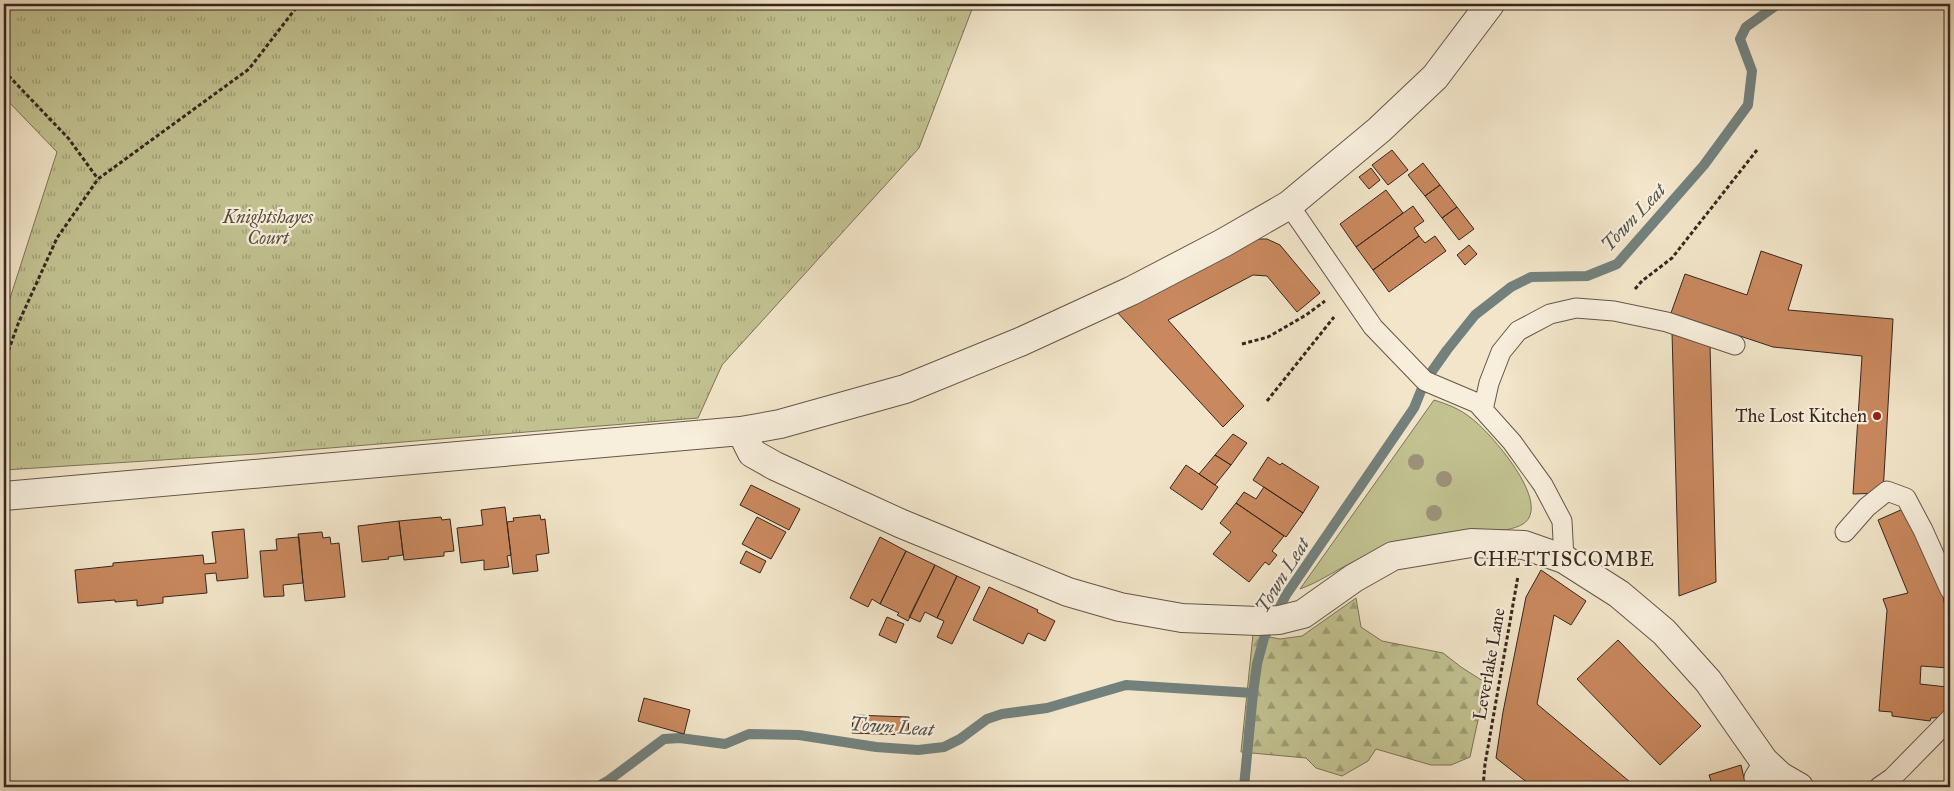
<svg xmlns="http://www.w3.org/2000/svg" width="1954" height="791" font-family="'IM FELL Great Primer',serif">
	<defs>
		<pattern id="forest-firs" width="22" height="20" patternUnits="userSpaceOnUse" patternTransform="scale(1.25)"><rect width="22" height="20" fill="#c2c291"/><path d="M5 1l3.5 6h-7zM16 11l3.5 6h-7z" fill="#9e9d76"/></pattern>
		<pattern id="park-tufts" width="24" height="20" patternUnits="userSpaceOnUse" patternTransform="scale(1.25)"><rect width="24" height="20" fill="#c2c291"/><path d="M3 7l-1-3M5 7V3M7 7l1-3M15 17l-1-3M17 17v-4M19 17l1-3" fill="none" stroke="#9e9d76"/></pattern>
	</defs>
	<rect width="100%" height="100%" fill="#f2e5c9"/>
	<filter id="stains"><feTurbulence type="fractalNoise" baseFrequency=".004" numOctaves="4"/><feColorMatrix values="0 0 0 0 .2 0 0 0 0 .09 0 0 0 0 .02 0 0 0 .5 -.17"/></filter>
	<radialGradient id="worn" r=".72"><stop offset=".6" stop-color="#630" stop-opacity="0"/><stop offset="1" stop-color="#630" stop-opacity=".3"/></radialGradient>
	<path fill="#c2c291" stroke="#7c7458" d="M1434,400C1447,404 1460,409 1471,418C1489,431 1554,504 1523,524C1504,535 1477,529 1456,532C1419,536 1383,545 1351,563C1333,572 1319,582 1300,589Z"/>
	<path fill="url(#forest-firs)" stroke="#7c7458" d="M1356,598L1361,627L1382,641L1443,653L1461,667L1486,683L1470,757L1451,765H1431L1376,749L1368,761L1342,776L1316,768L1306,758L1241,752L1253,634L1280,639L1302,636Z"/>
	<path fill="url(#park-tufts)" stroke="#7c7458" d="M4,4H974L919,148L722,365L698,418L256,454L4,470V317L57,152L4,97Z"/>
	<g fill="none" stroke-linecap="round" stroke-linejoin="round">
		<path stroke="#73817d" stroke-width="10" d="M597,787L609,780L664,739L680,738L725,744L749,734L799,735L876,747L918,750L944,747L960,739L987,719L1002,714L1047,708L1126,685L1253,693
			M1244,787L1253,693L1257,664L1264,638L1286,595L1414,408L1425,381L1447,350L1475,315L1511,287L1531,277L1587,276L1617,264L1704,165L1748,105L1752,71L1740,39L1746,27L1778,4"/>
	</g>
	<path fill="#c9885e" stroke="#36261e" d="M1392,150L1408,170L1388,185L1372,165Z
		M1423,163L1440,185L1425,196L1408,175Z
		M1371,168L1380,180L1369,189L1359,177Z
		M1440,185L1457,207L1442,218L1425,196Z
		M1386,190L1403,213L1356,247L1340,224Z
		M1413,206L1424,221L1414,228L1419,236L1373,270L1356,247Z
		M1457,207L1474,229L1459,240L1442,218Z
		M1419,236L1425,243L1435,236L1446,251L1389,292L1373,270Z
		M1257,239H1267L1280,245L1320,293L1297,312L1267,276L1253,275L1168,320L1244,406L1223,427L1117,312Z
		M1469,245L1477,254L1465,265L1457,255Z
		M1761,251L1802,265L1788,310L1893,319L1883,493L1853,494L1862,356L1773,347L1671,313L1685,274L1747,295Z
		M1672,332L1710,345L1716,582L1679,596Z
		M1233,434L1247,443L1231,465L1215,455Z
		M1215,455L1231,465L1215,485L1199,474Z
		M1268,457L1280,465L1282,463L1319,487L1303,513L1253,480Z
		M1186,465L1218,487L1202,510L1170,488Z
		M751,485L800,509L789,530L740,505Z
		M1264,487L1303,513L1286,537L1236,503L1244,492L1256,499Z
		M1236,503L1284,536L1272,551L1277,555L1269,565L1265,562L1249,582L1213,554L1231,532L1220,523Z
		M505,507L511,555L507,556L509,567L484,570V560L461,563L457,528L483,525L481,510Z
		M1903,509L1943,596L1947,618H1950L1949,668L1921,666L1920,684L1947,687L1945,717L1931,718L1930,721L1892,716V712L1879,711L1887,610L1883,599L1908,593L1878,520Z
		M540,515L541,520L545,519L549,553L536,555L538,571L513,574L507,522L514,521L513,518Z
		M441,517L442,520L450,519L454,551L444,552V556L404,560L399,521Z
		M757,517L786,532L771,559L742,544Z
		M399,521L403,555L388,557L389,559L362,562L358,526Z
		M244,529L248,578L217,581L216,573L205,574L207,593L163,597V603L137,606V600L115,602V600L78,603L75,570L113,566V563L203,555L204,564L216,563L212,532Z
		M322,532L323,538L330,537L331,544L339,543L345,597L305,601L298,534Z
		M299,537L303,583L283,585L284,596L264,597L260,551L277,550L276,539Z
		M880,537L906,551L880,604L872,599L868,607L850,598Z
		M746,551L766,561L760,573L740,563Z
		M906,551L935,565L908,621L897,615L899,613L880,604Z
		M935,565L957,576L937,618L925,612L920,622L909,617Z
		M1541,570L1586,601L1571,625L1554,615L1537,704L1636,787H1533L1496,758L1503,712L1526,597Z
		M957,576L980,587L952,644L937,637L944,621L937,618Z
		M989,587L1038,610L1037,612L1055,621L1045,641L1028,633L1023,644L973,620Z
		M887,617L904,624L896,643L879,635Z
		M1618,640L1701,726L1660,765L1577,679Z
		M644,698L690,710L684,734L638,721Z
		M853,715L909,717L908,735L852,733Z
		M1741,765L1746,787H1713L1709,775Z"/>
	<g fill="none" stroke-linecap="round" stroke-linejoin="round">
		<defs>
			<path id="lane" d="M1289,205L1373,327L1425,381L1477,403L1512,442L1543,485L1562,521L1564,559
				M1483,410L1489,383L1501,352L1518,331L1550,314L1576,308L1614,311L1667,322L1735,345
				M1845,532L1867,507L1887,491L1906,498L1923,530L1950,590
				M1756,787L1754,777L1764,761
				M1879,787L1892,778L1950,719"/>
			<path id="street" d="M741,431L752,453L775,466L902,524L1068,592L1120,607L1182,618L1258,621L1279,620L1303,614L1354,578L1393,556L1471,543L1524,545L1564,559L1619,594L1664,632L1708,681L1764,761L1780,776L1799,787
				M4,496L741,431L780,424L905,389L1020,342L1131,291L1223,243L1289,205L1379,130L1435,77L1490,4"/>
		</defs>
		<use href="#lane" stroke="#655649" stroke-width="21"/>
		<use href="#street" stroke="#655649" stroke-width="30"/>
		<path stroke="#36261e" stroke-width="3" stroke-dasharray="4 2.5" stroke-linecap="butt" d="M4,71L69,139L98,179
			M1635,289L1642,281L1672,258L1757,150
			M1242,344L1268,337L1306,315L1325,301
			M4,363L18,324L57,238L98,179L249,69L299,4
			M1267,401L1334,317
			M1483,787L1485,764L1518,576"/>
		<use href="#lane" stroke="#f7eedc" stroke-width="19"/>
		<use href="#street" stroke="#f7eedc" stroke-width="28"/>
	</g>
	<g fill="#9e917b">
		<circle cx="1416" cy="462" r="8"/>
		<circle cx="1444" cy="479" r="8"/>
		<circle cx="1434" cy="513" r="8"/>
	</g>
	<circle fill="#8f2418" stroke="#f7eedc" stroke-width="2" cx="1877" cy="416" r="5"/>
	<g text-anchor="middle" stroke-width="4.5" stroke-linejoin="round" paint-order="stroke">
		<g font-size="18" font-style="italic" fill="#594d3b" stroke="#f7eedc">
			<text x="268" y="223">Knightshayes<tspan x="268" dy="21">Court</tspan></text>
		</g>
		<g font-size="18" fill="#36261e" stroke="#f7eedc" text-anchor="end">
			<text x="1867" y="422">The Lost Kitchen</text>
		</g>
		<g font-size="18" fill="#36261e" stroke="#f7eedc">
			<text transform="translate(1489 664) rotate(-80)" y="6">Leverlake Lane</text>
		</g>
		<g font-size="19" font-style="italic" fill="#55544d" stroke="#f7eedc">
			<text transform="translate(1633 217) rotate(-47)" y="7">Town Leat</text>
			<text transform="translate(1282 575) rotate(-58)" y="7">Town Leat</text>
			<text transform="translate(892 726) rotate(4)" y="7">Town Leat</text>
		</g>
		<g font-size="20" letter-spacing="1" fill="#36261e" stroke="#f7eedc">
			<text x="1564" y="566">CHETTISCOMBE</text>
		</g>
	</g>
	<rect width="1954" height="791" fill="none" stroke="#f2e5c9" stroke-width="20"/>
	<rect x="5" y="5" width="1944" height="781" fill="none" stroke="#36261e" stroke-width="2.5"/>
	<rect x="10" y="10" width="1934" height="771" fill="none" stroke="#36261e"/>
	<rect width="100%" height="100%" filter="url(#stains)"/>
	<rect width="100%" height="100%" fill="url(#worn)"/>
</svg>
